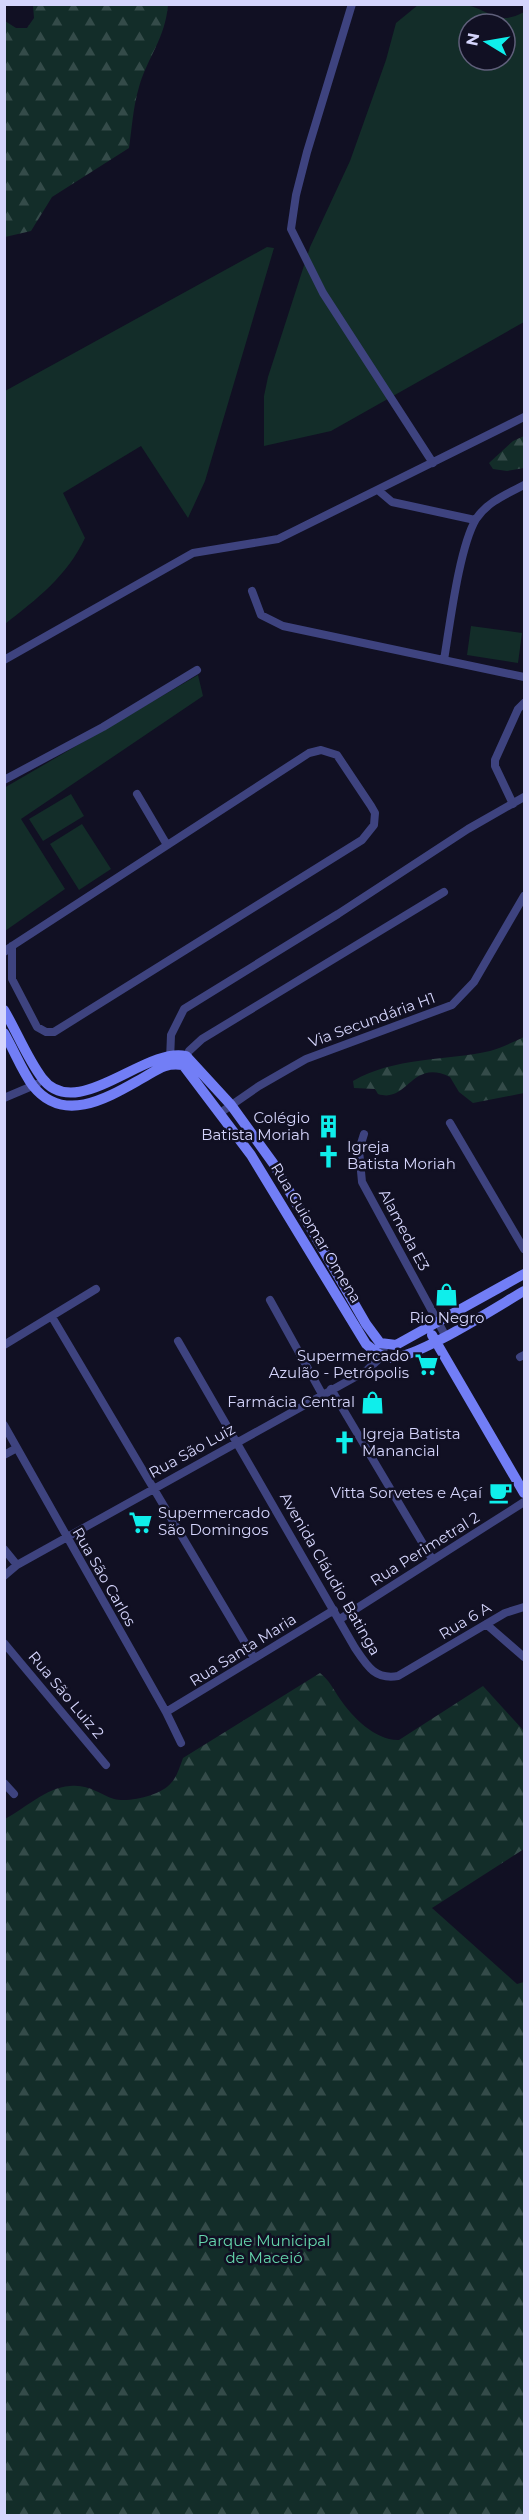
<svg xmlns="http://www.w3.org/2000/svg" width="529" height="2520" font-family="Montserrat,sans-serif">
	<defs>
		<pattern id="forest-firs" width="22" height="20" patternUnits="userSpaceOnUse" patternTransform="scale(1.5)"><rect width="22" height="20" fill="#132d29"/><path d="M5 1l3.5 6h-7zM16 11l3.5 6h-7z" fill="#344b49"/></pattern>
	</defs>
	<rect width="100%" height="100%" fill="#111023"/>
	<path fill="#132d29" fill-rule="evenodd" d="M418,5C433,5 451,1 466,5C491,10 496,27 524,12V322L331,431L264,446V396L268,377L310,247L350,161L386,60L396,23ZM469,24H505V60H469Z
		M267,247L274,248L205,481L188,518L141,446L63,493L85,538C67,576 37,599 5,624V391Z
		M471,626L522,633L518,663L467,655Z
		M198,675L203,696L21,819L65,889L5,931L4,788Z
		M71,794L84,816L43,841L29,819Z
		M82,824L111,869L79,890L50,844Z"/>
	<path fill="url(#forest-firs)" d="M33,5H168C165,39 148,56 139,87C133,107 132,128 129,148L52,197L31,231L5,237V21L16,28H27L34,18Z
		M524,436V468L507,471L493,469L489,463L513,441Z
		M524,1037V1093L473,1103L459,1092L450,1077C411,1058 408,1104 378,1094L375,1089L354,1088L353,1081C394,1057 445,1061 490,1051C501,1048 513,1042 524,1037Z
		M320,1673C330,1681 333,1689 340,1699C352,1717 376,1741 399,1740L483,1686L524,1731V1849L432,1908L517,1984L524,1982V2515H5V1819C26,1808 45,1788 70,1786C89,1784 99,1794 114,1799C129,1803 162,1795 171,1783C177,1777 180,1766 183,1758Z"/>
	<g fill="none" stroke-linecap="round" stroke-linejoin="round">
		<path stroke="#3e437f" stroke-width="8" d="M352,4L307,152L296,195L291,229L323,293L433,463
			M379,491L392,502L475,520
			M252,591L261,615L283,626L524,677
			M4,660L193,553L278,539L524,417
			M444,660C450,624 459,548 476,519C487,502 507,494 524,485
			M4,780L103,727L197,670
			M137,794L167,845
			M513,804L495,766V760L518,709L524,703
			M4,952L12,946L309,753L321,750L337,755L371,806L375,813L374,825L362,840L54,1032H46L37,1027L12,979V946
			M170,1060L171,1035L184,1009L338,914L468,829L524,797
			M185,1061L189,1051L202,1039L444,892
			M4,1098L37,1084
			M220,1113L259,1086L306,1059L452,1005L474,982L524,896
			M450,1123L524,1249
			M364,1134L359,1150L362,1182L445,1335
			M270,1300L322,1394
			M52,1317L254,1658
			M178,1341L355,1648C367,1666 375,1680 398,1676L505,1613L524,1607
			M4,1345L96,1289
			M520,1357L524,1355
			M331,1389L432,1559
			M4,1425L166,1712L181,1743
			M4,1455L17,1448
			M4,1549L17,1565
			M4,1576L17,1565L366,1371L381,1357L385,1345
			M340,1619L524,1502
			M486,1624L524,1657
			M4,1643L106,1765
			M166,1712L334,1610
			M4,1783L14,1794"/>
		<path stroke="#727ef6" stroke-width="10" d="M4,1010C17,1032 27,1058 42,1078C76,1124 145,1046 186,1056L231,1105L273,1163L366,1324L380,1343L396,1345L524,1274
			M4,1033C14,1050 22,1071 33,1086C64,1125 109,1097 141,1079C157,1070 165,1062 183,1065L251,1155L366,1344C373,1350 380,1357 389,1358C415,1360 498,1306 524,1291
			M432,1335L524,1493"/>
	</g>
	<defs>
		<symbol id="building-bare" viewBox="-9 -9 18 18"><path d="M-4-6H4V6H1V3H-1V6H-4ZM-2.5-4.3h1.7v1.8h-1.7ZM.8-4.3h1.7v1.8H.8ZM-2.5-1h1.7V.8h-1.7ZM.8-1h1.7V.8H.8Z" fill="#0feeeb" stroke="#111023" stroke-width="2.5" paint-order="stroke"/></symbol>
		<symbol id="church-bare" viewBox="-9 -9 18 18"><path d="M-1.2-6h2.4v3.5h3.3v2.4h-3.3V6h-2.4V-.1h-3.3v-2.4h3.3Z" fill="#0feeeb" stroke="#111023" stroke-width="2.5" paint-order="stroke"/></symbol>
		<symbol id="shop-bare" viewBox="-9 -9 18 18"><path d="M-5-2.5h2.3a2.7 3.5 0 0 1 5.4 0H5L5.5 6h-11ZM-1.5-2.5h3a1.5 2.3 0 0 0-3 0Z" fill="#0feeeb" stroke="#111023" stroke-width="2.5" paint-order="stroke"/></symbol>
		<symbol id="supermarket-bare" viewBox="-9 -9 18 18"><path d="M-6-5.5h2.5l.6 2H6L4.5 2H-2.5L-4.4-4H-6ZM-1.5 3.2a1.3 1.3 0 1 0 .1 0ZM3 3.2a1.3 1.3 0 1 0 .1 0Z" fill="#0feeeb" stroke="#111023" stroke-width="2.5" paint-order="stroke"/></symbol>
		<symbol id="cafe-bare" viewBox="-9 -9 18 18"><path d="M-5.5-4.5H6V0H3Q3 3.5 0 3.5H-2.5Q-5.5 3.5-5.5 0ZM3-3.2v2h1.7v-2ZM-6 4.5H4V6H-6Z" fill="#0feeeb" stroke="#111023" stroke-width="2.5" paint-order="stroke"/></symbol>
	</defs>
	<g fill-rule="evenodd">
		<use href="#building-bare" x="312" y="1110" width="33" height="33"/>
		<use href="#church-bare" x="312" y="1140" width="33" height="33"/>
		<use href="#shop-bare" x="430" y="1278" width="33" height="33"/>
		<use href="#supermarket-bare" x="410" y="1348" width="33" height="33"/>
		<use href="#shop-bare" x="356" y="1386" width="33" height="33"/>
		<use href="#church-bare" x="328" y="1426" width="33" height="33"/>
		<use href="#cafe-bare" x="484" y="1476" width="33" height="33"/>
		<use href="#supermarket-bare" x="124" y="1506" width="33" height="33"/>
	</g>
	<g text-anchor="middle" stroke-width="5" stroke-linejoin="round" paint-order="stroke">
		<g font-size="15" fill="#d5d5fc" stroke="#111023">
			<text transform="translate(372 1020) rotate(-20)" y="5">Via Secundária H1</text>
			<text transform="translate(404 1230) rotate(62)" y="5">Alameda E3</text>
			<text transform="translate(316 1233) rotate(59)" y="5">Rua Guiomar Omena</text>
			<text transform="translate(192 1451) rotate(-29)" y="5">Rua São Luiz</text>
			<text transform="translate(425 1549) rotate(-32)" y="5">Rua Perimetral 2</text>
			<text transform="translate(330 1574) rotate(60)" y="5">Avenida Cláudio Batinga</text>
			<text transform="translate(104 1577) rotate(60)" y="5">Rua São Carlos</text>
			<text transform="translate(465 1621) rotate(-31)" y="5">Rua 6 A</text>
			<text transform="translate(243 1650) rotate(-32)" y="5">Rua Santa Maria</text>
			<text transform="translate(66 1695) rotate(50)" y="5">Rua São Luiz 2</text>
		</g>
		<g font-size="15" fill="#d5d5fc" stroke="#111023" text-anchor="end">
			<text x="310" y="1123">Colégio<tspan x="310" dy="17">Batista Moriah</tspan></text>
			<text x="347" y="1152" text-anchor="start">Igreja<tspan x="347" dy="17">Batista Moriah</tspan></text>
			<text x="447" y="1323" text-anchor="middle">Rio Negro</text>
			<text x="409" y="1361">Supermercado<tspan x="409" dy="17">Azulão - Petrópolis</tspan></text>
			<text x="355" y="1407">Farmácia Central</text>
			<text x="362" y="1439" text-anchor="start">Igreja Batista<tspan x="362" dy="17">Manancial</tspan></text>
			<text x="482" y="1498">Vitta Sorvetes e Açaí</text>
			<text x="158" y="1518" text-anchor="start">Supermercado<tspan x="158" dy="17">São Domingos</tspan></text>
		</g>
		<g font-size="15" fill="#66d8ae" stroke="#111023">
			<text x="264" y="2246">Parque Municipal<tspan x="264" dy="17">de Maceió</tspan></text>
		</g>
	</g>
	<rect width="529" height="2520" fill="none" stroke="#d5d5fc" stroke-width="12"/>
	<g transform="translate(487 42) rotate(281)"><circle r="28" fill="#111023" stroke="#5f5f7a" stroke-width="1.5"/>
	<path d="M0-4.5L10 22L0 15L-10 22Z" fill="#0feeeb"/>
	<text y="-9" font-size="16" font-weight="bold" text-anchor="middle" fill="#d5d5fc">N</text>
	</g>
</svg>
